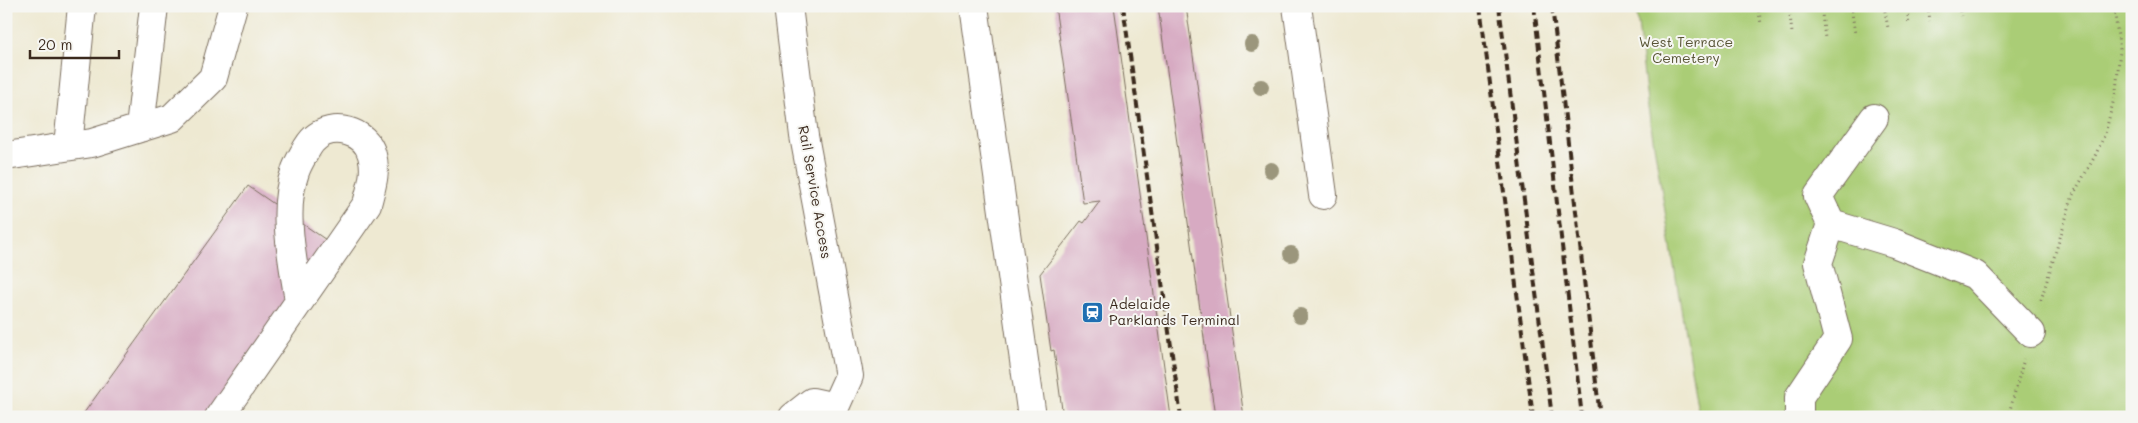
<svg xmlns="http://www.w3.org/2000/svg" width="2138" height="423" font-family="Mali,sans-serif">
	<rect width="100%" height="100%" fill="#f6f6f2"/>
	<filter id="ink" filterUnits="userSpaceOnUse"><feTurbulence type="fractalNoise" baseFrequency=".02" numOctaves="2"/><feDisplacementMap in="SourceGraphic" scale="10" xChannelSelector="R" yChannelSelector="G"/><feConvolveMatrix kernelMatrix="1 2 1 2 8 2 1 2 1" color-interpolation-filters="sRGB"/></filter>
	<filter id="wash" filterUnits="userSpaceOnUse"><feTurbulence type="fractalNoise" baseFrequency=".0096" numOctaves="4" result="noise"/><feDisplacementMap in="SourceGraphic" scale="20" xChannelSelector="R" yChannelSelector="G"/><feGaussianBlur stdDeviation="1.12" result="paint"/><feColorMatrix in="noise" values="0 0 0 0 0 0 0 0 0 0 0 0 0 0 0 0 0 1.4 0 .05"/><feComposite in="paint" operator="in"/></filter>
	<g filter="url(#wash)">
		<rect width="100%" height="100%" fill="#eee9d2"/>
		<path fill="#aacd76" stroke="#727c4a" d="M1636,6H2132V417H1699L1647,102Z"/>
		<g id="blocks">
			<path fill="#d7aac2" d="M1055,6H1114L1171,417H1063L1054,350L1051,351L1040,274L1081,221L1084,223L1100,201L1083,203Z
				M1158,6H1186L1244,417H1215Z
				M248,186L345,253L232,417H81Z"/>
		</g>
	</g>
	<g filter="url(#ink)">
		<use href="#blocks" fill-opacity="0" stroke="#7a6d5d" stroke-width="1"/>
		<g fill="none" stroke-linecap="round" stroke-linejoin="round">
			<defs>
				<path id="minor" d="M788,6L804,136L849,376L835,407L812,402L793,417
					M974,6L1032,417
					M1297,6L1323,195
					M140,128L154,6
					M68,146L82,6
					M6,156L92,143L172,118L213,78L233,6
					M1831,224L1894,243L1975,275L2031,333
					M219,417L367,204C371,188 377,172 372,155C366,130 332,122 314,139C309,143 297,165 295,172C281,210 293,262 299,301
					M1799,417V397L1838,339L1818,263L1831,224L1818,196L1874,118"/>
			</defs>
			<use href="#minor" stroke="#7a6d5d" stroke-width="30"/>
			<path stroke="#7a6d5d" stroke-width="3" stroke-dasharray="1 4" stroke-linecap="butt" d="M1758,6L1761,24
				M1789,6L1792,33
				M1821,6L1825,38
				M1851,6L1855,33
				M1884,6L1888,28
				M1907,6L1909,25
				M1928,6L1930,21
				M1959,6L1961,16
				M1992,6L1993,11
				M2015,6L2016,7
				M2041,300L2073,195L2095,156L2105,134L2116,91L2120,50L2115,15L2119,6
				M2008,417L2024,359"/>
			<use href="#minor" stroke="#fff" stroke-width="28"/>
			<path stroke="#3b2a1e" stroke-width="4" stroke-dasharray="8 4" stroke-linecap="butt" d="M1123,6L1181,417
				M1480,6L1533,417
				M1499,6L1552,417
				M1534,6L1582,417
				M1552,6L1600,417"/>
		</g>
		<g fill="#9b967b">
			<circle cx="1252" cy="44" r="8"/>
			<circle cx="1261" cy="87" r="8"/>
			<circle cx="1271" cy="170" r="8"/>
			<circle cx="1291" cy="254" r="8"/>
			<circle cx="1300" cy="316" r="8"/>
		</g>
	</g>
	<defs>
		<symbol id="station-square" viewBox="-11 -11 22 22"><rect x="-9" y="-9" width="18" height="18" rx="4" fill="#1f6fb2" stroke="#f6f6f2"/><path d="M-3-6H3Q5-6 5-4V2Q5 4 3 4L4.5 6H3L1.5 4h-3L-3 6H-4.5L-3 4Q-5 4-5 2V-4Q-5-6-3-6ZM-3.5-4v3h7v-3ZM-3.5 1v1.5H-2V1ZM2 1v1.5H3.5V1Z" fill="#fff"/></symbol>
	</defs>
	<g fill-rule="evenodd">
		<use href="#station-square" x="1080" y="300" width="25" height="25"/>
	</g>
	<g text-anchor="middle" stroke-width="4" stroke-linejoin="round" paint-order="stroke">
		<g font-size="14" fill="#575334" stroke="#f6f6f2">
			<text x="1686" y="47">West Terrace<tspan x="1686" dy="16">Cemetery</tspan></text>
		</g>
		<g font-size="14" fill="#3b2a1e" stroke="#f6f6f2">
			<text transform="translate(815 192) rotate(80)" y="5">Rail Service Access</text>
		</g>
		<g font-size="14" fill="#3b2a1e" stroke="#f6f6f2" text-anchor="start">
			<text x="1109" y="309">Adelaide<tspan x="1109" dy="16">Parklands Terminal</tspan></text>
		</g>
	</g>
	<rect width="2138" height="423" fill="none" stroke="#f6f6f2" stroke-width="25"/>
	<path d="M30 50v8h89v-8" fill="none" stroke="#3b2a1e" stroke-width="2.5"/>
	<text x="38" y="50" font-size="15" fill="#3b2a1e" stroke="#f6f6f2" stroke-width="4" paint-order="stroke">20 m</text>
</svg>
